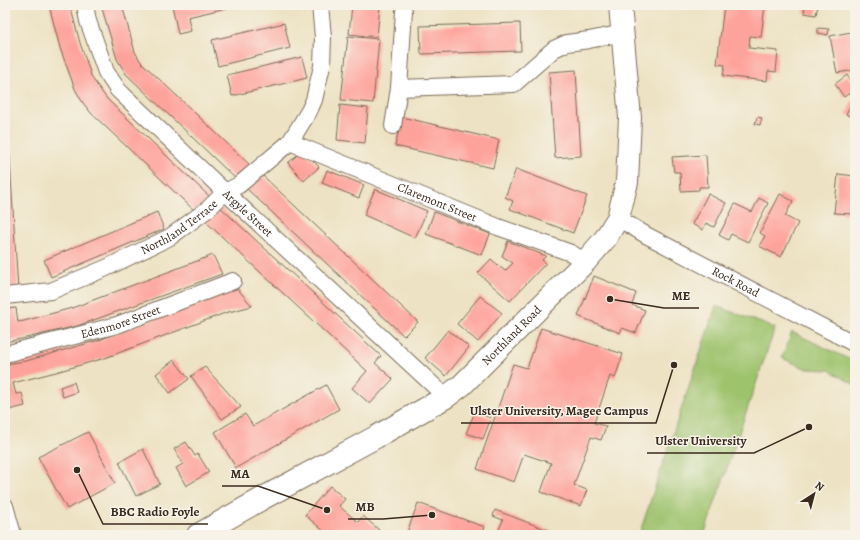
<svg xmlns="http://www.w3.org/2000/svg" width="860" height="540" font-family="Alegreya,serif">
	<rect width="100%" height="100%" fill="#f7f3e8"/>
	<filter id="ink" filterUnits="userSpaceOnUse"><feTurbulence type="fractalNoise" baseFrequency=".025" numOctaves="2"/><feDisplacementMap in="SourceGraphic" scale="8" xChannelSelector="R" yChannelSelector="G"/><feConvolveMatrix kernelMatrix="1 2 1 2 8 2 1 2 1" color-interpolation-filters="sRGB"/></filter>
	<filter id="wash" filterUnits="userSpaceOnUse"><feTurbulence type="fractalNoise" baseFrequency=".012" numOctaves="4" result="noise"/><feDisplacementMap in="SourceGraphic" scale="16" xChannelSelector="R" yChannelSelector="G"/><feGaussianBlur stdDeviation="0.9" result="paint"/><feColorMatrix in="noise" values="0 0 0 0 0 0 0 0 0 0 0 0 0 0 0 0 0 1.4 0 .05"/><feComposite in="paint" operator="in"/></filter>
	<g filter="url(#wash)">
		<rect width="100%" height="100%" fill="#ede2c3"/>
		<path fill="#9ec36d" stroke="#6c7646" d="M716,306L775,328L704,535H639Z
			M792,332L855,362V385L829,370L807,369L782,358Z"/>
		<g id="blocks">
			<path fill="#fea39b" d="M49,5H70L80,43L92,78L107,99L212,199L198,214L91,113L83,103L75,89L60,48Z
				M101,5H122L135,52L141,62L251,166L237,180L126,74L117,59Z
				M172,5H235V6L188,17L191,31L178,34Z
				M352,5H380L377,37L349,34Z
				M724,5H765L761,37L750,36L749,48L778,51L776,72L768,71L767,81L723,76L725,65L717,64Z
				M805,5H818L816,15L804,13Z
				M284,23L290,48L218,66L212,40Z
				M520,23L521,51L421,54L420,26Z
				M818,28L829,29L828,35L818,33Z
				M851,32L855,54V70L837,73L830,36Z
				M348,36L379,39L373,103L341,100Z
				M302,57L307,78L232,96L227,75Z
				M576,70L581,156L555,158L549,72Z
				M847,75L855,87V89L844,97L835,84Z
				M5,96H6L18,290L5,291Z
				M855,96V119L846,114Z
				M340,105L368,108L365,143L337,140Z
				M402,117L499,140L493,168L395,146Z
				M757,117L762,118L760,125L755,124Z
				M303,150L319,167L304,181L288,163Z
				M706,155L708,187H699V190L681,191L680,172H674L672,157Z
				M516,169L587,196L573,233L510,209L513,201L505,197Z
				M327,170L364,185L359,198L322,183Z
				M261,174L418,322L404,336L247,189Z
				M838,174L855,176V214L834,213Z
				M375,189L427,211L415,238L364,215Z
				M708,194L726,203L714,227L706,223L703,230L692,224Z
				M780,194L793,201L785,216L798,223L781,257L759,246L765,236L760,233Z
				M759,198L768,203L748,242L731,234L728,240L719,235L735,204L752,212Z
				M219,206L381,356L375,363L393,379L370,404L352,388L367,371L205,221Z
				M157,212L164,229L51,277L44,260Z
				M434,212L490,234L482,255L426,234Z
				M508,241L546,256L542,260L546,263L510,301L478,273L491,259L505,271L513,263L502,256Z
				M213,255L222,274L77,326L26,338L5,342V309L16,308L18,322L24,321L72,308Z
				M594,276L636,293L632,305L645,310L636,333L622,328L620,333L578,316Z
				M236,287L252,306L225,313L105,358L56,372L13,383L16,394L22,393L25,406L5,411V364L26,361L99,340Z
				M480,296L502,313L478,342L457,324Z
				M541,328L623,354L615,378L610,376L594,423L606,426L601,440L591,437L574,485L587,490L581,506L541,492L551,463L524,454L514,482L477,469L513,364L527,368Z
				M448,330L469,347L446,376L425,358Z
				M174,360L189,379L170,393L156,374Z
				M205,367L241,407L222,419L191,376Z
				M74,382L77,392L63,397L60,387Z
				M326,385L339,409L236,468L215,432L245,414L253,426Z
				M475,412L491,418L483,439L466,433Z
				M88,432L115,483L67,509L38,457Z
				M186,442L195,456L198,454L209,472L186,486L176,468L183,464L174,449Z
				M143,449L160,484L136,496L119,462Z
				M330,486L345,499L339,506L358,522L363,516L379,530L374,535H328L305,515Z
				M418,503L485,527L482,535L432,534V535H406Z
				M495,510L561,535H499L497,534L503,520L493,516Z"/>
		</g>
	</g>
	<g filter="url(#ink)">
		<use href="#blocks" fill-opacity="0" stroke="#796a58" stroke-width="1"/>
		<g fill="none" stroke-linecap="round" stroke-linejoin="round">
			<defs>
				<g id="minor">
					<path id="s1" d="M85,5L88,21L106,72L118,90L225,192L446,397"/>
					<path d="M399,88L514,84L554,49L567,43L589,40L623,33"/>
					<path d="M393,126L399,88L404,11"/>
					<path id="s2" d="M290,142L498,227L571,253L585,262"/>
					<path id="s3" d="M618,218L646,235L855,344"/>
					<path id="s4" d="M5,296L51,291L106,268L170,237L208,209L225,192L239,185L290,142L309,111L314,100L322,66L323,37L320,5"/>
					<path id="s5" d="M5,354L117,325L233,281"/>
					<path d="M5,506L13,535"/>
				</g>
				<g id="secondary">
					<path id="s6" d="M198,535L265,497L376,437L446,397L462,385L585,262L605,239L618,218L627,182L630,118L620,5"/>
				</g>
			</defs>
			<use href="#minor" stroke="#796a58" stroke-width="18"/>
			<use href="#secondary" stroke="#796a58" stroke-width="24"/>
			<use href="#minor" stroke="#fff" stroke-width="16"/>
			<use href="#secondary" stroke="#fff" stroke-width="22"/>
		</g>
	</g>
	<g text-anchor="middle" stroke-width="3" stroke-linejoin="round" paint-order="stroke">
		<g font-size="12" fill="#3b2a1e" stroke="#f7f3e8">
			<text dy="4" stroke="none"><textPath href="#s2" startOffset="159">Claremont Street</textPath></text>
			<text dy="4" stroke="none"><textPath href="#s1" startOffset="271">Argyle Street</textPath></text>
			<text dy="4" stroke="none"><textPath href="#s4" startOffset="190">Northland Terrace</textPath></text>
			<text dy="4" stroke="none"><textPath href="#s3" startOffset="134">Rock Road</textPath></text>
			<text dy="4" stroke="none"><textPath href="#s5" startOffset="120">Edenmore Street</textPath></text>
			<text dy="4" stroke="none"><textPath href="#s6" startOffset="374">Northland Road</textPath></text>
		</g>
	</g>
	<path fill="none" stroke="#3b2a1e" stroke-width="1.5" d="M610 299L664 308H699M674 365L656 423H461M809 427L754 453H647M327 510L258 486H222M432 515L383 519H348M77 470L103 524H208"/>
	<g fill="#3b2a1e" stroke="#f7f3e8" stroke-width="1.5">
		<circle cx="610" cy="299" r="4"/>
		<circle cx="674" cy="365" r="4"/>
		<circle cx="809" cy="427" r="4"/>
		<circle cx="327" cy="510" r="4"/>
		<circle cx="432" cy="515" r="4"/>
		<circle cx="77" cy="470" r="4"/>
	</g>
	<g font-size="13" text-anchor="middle" font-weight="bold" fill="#3b2a1e" stroke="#f7f3e8" stroke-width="3" stroke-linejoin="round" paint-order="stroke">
		<text x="681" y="300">ME</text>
		<text x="559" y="415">Ulster University, Magee Campus</text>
		<text x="701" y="445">Ulster University</text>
		<text x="240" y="478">MA</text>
		<text x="365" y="511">MB</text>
		<text x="155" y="516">BBC Radio Foyle</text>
	</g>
	<rect width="860" height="540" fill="none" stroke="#f7f3e8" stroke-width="20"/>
	<g transform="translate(814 494) rotate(36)" stroke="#f7f3e8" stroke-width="3" paint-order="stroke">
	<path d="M0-3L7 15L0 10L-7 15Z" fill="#3b2a1e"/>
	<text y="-6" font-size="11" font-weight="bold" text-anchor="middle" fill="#3b2a1e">N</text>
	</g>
</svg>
